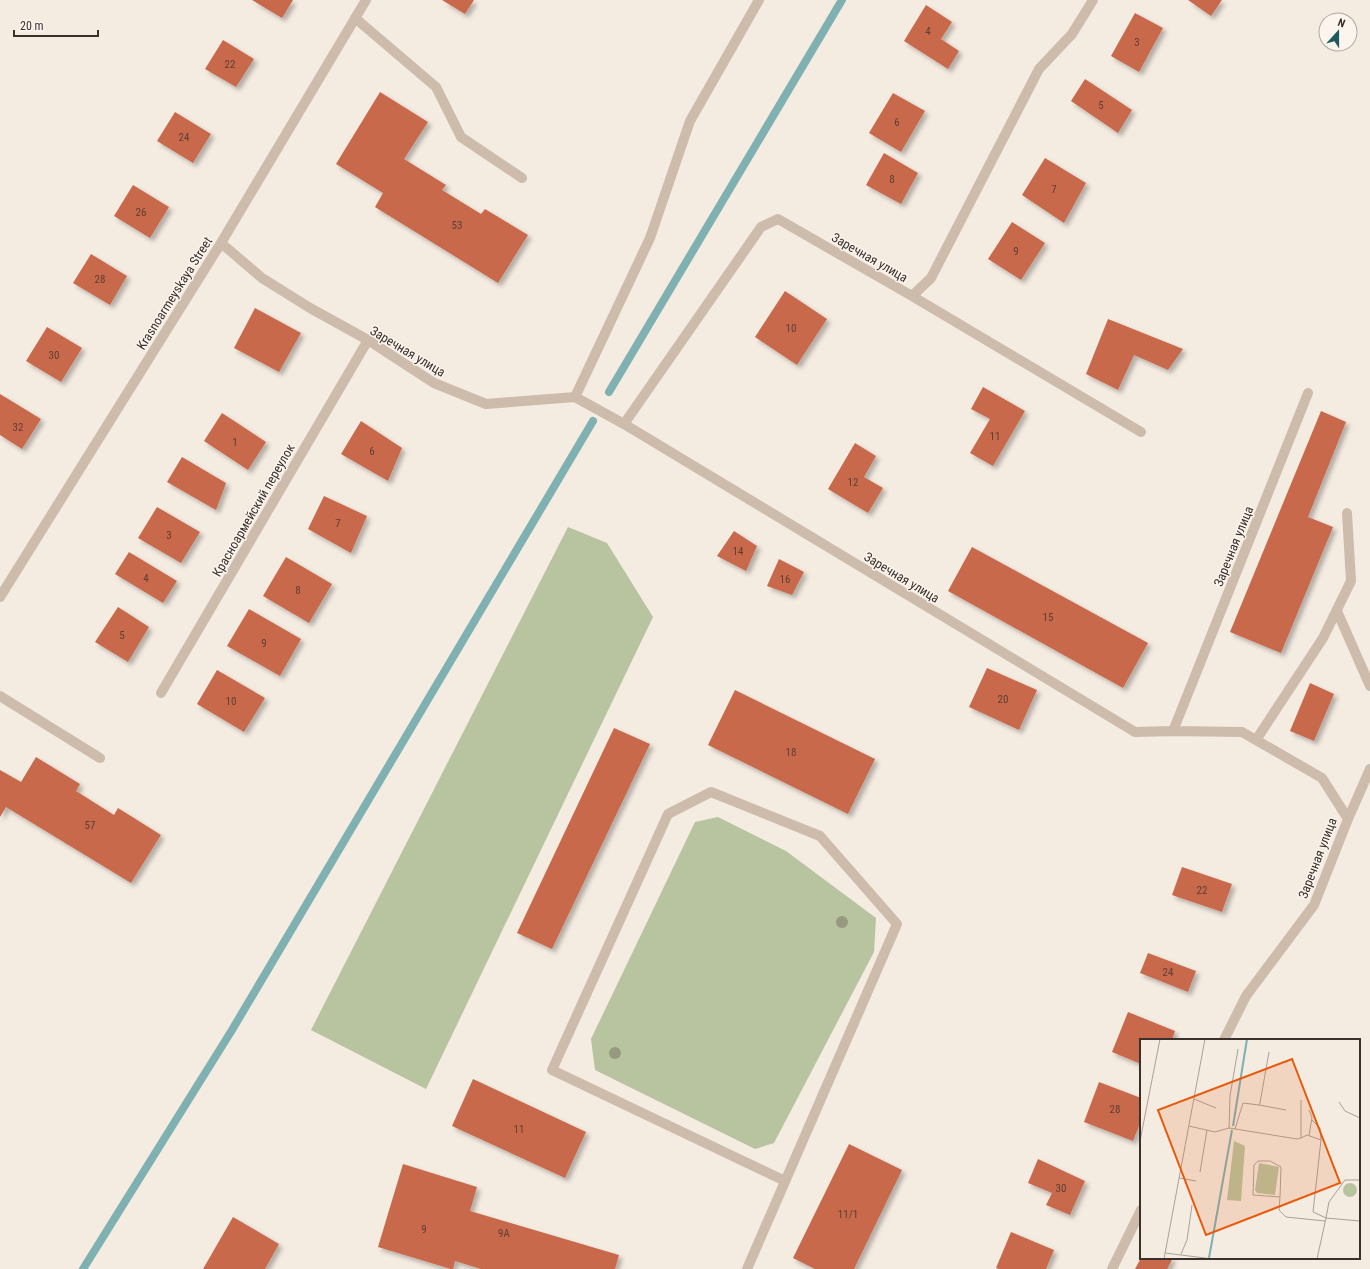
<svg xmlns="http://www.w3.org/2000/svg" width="1370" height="1269" font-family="'Roboto Condensed',sans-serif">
	<defs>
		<filter id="shadow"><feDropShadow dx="3.5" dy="3.5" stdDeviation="2" flood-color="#0004"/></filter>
	</defs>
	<rect width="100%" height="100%" fill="#f4ebe1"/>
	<path fill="#b8c4a0" d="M568,527L607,543L653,617L426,1089L311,1030Z
		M718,817L786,851L876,918L874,952L774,1143L755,1149L595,1070L591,1039L695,822Z"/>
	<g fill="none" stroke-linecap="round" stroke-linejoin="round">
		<path stroke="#7fb0b2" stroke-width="8" d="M609,392L842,0
			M83,1269L232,1030L593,421"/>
	</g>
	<path fill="#c8694b" filter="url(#shadow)" d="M252,0H293L282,18Z
		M442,0H474L465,14Z
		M1188,0H1222L1211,16Z
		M926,5L952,22L941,39L959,51L948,69L904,41Z
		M1135,13L1163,28L1139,72L1111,56Z
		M223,40L254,59L236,87L205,69Z
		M1085,79L1132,110L1118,133L1071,101Z
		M380,92L428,122L404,159L446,185L442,190L481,214L485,209L528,235L498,283L375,207L383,193L336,164Z
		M893,93L925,111L901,152L869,133Z
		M175,112L211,134L193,163L157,141Z
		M884,153L918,173L901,204L866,185Z
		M1045,158L1086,183L1064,223L1022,195Z
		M133,185L169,207L150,238L114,216Z
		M1012,222L1045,243L1021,280L988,259Z
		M91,254L127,276L110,305L73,283Z
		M785,291L827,319L797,365L755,337Z
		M255,308L301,333L279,372L234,348Z
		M1108,319L1183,349L1168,370L1134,355L1118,390L1086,374Z
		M47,327L82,348L61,382L26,361Z
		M983,387L1025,411L993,466L970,453L990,419L971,409Z
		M0,394L41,419L22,449L0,435Z
		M1321,411L1346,422L1308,517L1333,527L1281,653L1230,632Z
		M222,413L266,442L248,470L204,441Z
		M361,421L402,448L388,481L341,454Z
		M855,443L876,456L864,477L883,488L868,513L828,489Z
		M182,457L226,483L216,510L167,482Z
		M324,496L367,516L351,553L308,529Z
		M157,507L200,532L181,563L138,538Z
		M734,531L757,546L746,571L717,556Z
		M972,547L1148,643L1123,688L948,591Z
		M129,552L177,581L163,603L115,574Z
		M286,557L332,584L309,623L263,596Z
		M779,559L804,572L792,595L767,586Z
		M118,607L149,627L128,662L95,642Z
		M249,609L301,639L280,676L227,646Z
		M987,668L1037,690L1019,730L969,707Z
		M217,670L265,698L244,732L197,704Z
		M1310,683L1334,694L1314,741L1290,731Z
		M735,690L875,759L848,814L708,745Z
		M614,728L650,744L552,949L517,933Z
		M36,757L80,784L76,791L114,815L118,808L161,835L131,883L6,807L0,817V770L21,782Z
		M1182,867L1232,884L1222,912L1172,895Z
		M1148,953L1196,971L1188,992L1140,973Z
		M1128,1012L1175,1031L1172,1040H1141V1064L1112,1052Z
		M473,1079L586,1132L565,1178L452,1126Z
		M1099,1082L1141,1098V1121L1133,1141L1084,1122Z
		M849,1144L902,1170L854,1269H815L793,1258Z
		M1038,1159L1085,1181L1070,1215L1046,1205L1052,1193L1028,1183Z
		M403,1164L477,1187L470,1211L619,1255L615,1269H481L455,1261L453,1269H451L378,1247Z
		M233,1217L279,1244L265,1269H203Z
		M1011,1232L1054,1250L1046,1269H999L996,1268Z
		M1141,1258H1173L1167,1269H1135Z"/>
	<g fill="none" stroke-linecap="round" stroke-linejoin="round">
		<path stroke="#cdbbac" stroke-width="10" d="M355,18L436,87L461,137L522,178
			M221,243L262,278L310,308L368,340L434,383L486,404L575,397L624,424L1135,732L1173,731L1308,393
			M912,296L1141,432
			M575,397L650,238L690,121L759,0
			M624,424L761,227L778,219L912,296L931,278L1039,69L1072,34L1093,0
			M0,597L221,243L366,0
			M1337,611L1370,686
			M161,693L368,340
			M0,696L100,758
			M1173,731L1242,732L1322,778L1348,819L1314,905L1246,996L1224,1040
			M1256,740L1323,638L1351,581L1347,513
			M1348,819L1370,769
			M747,1269L897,924L820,836L711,792L668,814L552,1070L785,1181
			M1112,1269L1141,1210"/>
	</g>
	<g fill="#969b7f">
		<circle cx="842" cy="922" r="6"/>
		<circle cx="615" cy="1053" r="6"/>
	</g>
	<g text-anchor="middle" stroke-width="3" stroke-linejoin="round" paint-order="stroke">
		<g font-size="11" fill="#5e3e33">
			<text x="928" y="35">4</text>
			<text x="1137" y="46">3</text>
			<text x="230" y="68">22</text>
			<text x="1101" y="109">5</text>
			<text x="897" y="126">6</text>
			<text x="184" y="141">24</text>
			<text x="892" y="183">8</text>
			<text x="1054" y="193">7</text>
			<text x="141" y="216">26</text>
			<text x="457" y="229">53</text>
			<text x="1016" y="255">9</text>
			<text x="100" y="283">28</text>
			<text x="791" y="332">10</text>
			<text x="54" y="359">30</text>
			<text x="18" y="431">32</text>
			<text x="995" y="440">11</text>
			<text x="235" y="446">1</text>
			<text x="372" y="455">6</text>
			<text x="853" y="486">12</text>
			<text x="338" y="527">7</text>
			<text x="169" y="539">3</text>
			<text x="738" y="555">14</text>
			<text x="146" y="582">4</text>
			<text x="785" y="583">16</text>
			<text x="298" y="594">8</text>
			<text x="1048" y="621">15</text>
			<text x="122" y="639">5</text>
			<text x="264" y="647">9</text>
			<text x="1003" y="703">20</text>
			<text x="231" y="705">10</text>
			<text x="791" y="756">18</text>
			<text x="90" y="829">57</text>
			<text x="1202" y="894">22</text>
			<text x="1168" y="976">24</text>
			<text x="1115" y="1113">28</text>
			<text x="519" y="1133">11</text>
			<text x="1061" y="1192">30</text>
			<text x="848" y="1218">11/1</text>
			<text x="424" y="1233">9</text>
			<text x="504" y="1237">9А</text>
		</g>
		<g font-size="13" fill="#3b302b" stroke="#fbf5ee">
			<text transform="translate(870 257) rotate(30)" y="5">Заречная улица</text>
			<text transform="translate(174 293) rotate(-58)" y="5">Krasnoarmeyskaya Street</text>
			<text transform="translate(408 351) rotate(31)" y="5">Заречная улица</text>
			<text transform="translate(253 510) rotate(-60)" y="5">Красноармейский переулок</text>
			<text transform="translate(1233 546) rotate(-68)" y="5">Заречная улица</text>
			<text transform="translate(902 577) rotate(31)" y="5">Заречная улица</text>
			<text transform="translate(1317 858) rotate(-69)" y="5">Заречная улица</text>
		</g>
	</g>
	<g transform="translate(1140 1039)">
		<rect width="220" height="220" fill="#f4ebe1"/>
		<path d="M94,102L105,107L101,162L87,161ZM119,124L139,128L135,156L117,154L115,151ZM203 151a7 7 0 1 1 14 0a7 7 0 1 1-14 0Z" fill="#b8c4a0"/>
		<path fill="none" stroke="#7fb0b2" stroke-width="2" d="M93,87L107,0M69,219L92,91"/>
		<path fill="none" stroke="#aaa098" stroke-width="1" d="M54,60L76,69M199,63L205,72L220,79M119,66L146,71M172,81L180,89L181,101M49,87L75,93L89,89L157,100L161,99V61M89,89L90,57L98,10M95,90L103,64L119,66L120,64L129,13M169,97L172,78L169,71M161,99L167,96L181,101L173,173L186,179L189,163L205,141H220M0,102L20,0M60,133L67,91M39,139L56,142M140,158L113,156L114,126L118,122H130L141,128L140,158L139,171L146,178L185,182M25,214L73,220M41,215L47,201L52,166M24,220L65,0M177,220L186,179L220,182"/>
		<path fill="#e8590c" fill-opacity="0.15" stroke="#e8590c" stroke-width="2" d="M152,20L200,144L66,196L18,71Z"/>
		<rect width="220" height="220" fill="none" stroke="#3b302b" stroke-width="2"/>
	</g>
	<g transform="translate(1338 32) rotate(21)"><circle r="19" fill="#fbf5ee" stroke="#aea6a0"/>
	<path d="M0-3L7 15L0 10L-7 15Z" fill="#1f5a5e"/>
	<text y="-6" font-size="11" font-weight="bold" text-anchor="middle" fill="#3b302b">N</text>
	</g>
	<path d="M14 30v6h84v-6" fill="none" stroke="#3b302b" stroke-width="2"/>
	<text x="20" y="30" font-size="12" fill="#3b302b" stroke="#fbf5ee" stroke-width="3" paint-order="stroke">20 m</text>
</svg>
